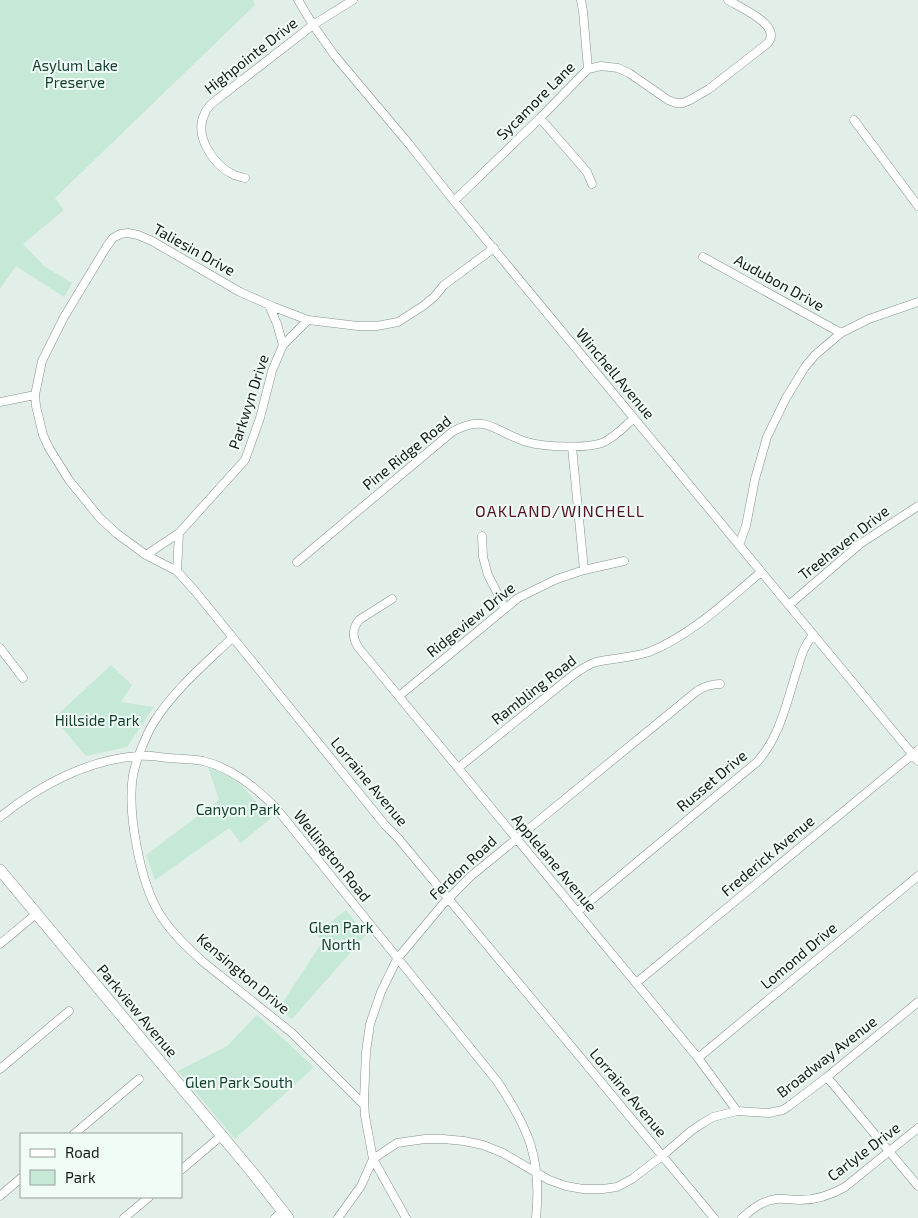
<svg xmlns="http://www.w3.org/2000/svg" width="918" height="1218" font-family="'Exo 2',sans-serif">
	<rect width="100%" height="100%" fill="#e2efe8"/>
	<path fill="#c6e8d6" d="M0,0H253L255,5L55,198L64,210L23,244L44,266L72,283L64,297L16,266L0,289Z
		M111,665L132,685L121,702L154,707L127,747L86,756L54,718Z
		M208,767L227,775L241,785L271,818L241,843L229,828L155,880L146,855L219,800Z
		M346,910L366,935L292,1019L279,1008L323,941L316,934Z
		M257,1015L314,1067L235,1139L178,1071L227,1046Z"/>
	<g fill="none" stroke-linecap="round" stroke-linejoin="round">
		<defs>
			<path id="street" d="M298,0L313,25L335,56L409,144L454,201L918,761
				M581,0L583,11L588,69
				M540,118L587,172L592,184
				M854,120L918,206
				M245,178C241,177 237,176 234,175C213,165 193,135 205,113C207,108 211,104 215,101L313,25L353,0
				M454,201L540,118L588,69L601,66L618,68L629,73L668,100L676,103H683L690,100L709,89L768,43C782,25 741,8 728,0
				M494,248L444,285L434,297L423,306L398,322L377,326H358L308,320L274,307L240,292L152,241L138,235L128,233L120,234L113,238L107,246L64,317L42,361L35,395L36,406L43,435L49,448L69,480L99,517L116,533L146,555L177,571L195,591L385,825L398,838L714,1218
				M703,257L841,333
				M269,305L277,324L283,345
				M0,402L35,395
				M572,447L584,570
				M482,536L483,557L488,575L505,608
				M739,545L746,526L755,479L767,437L786,398L805,367L815,355L841,333L869,319L918,302
				M146,555L179,533
				M297,562L452,432C486,412 496,433 527,442C544,447 589,449 604,442C615,437 625,426 634,418
				M177,571L179,533L245,460L260,418L272,371L283,345L308,320
				M392,599L359,620C352,629 352,637 358,647L698,1058L737,1111
				M789,605L860,544L918,506
				M232,638C205,664 174,690 154,722C146,735 136,760 133,775C127,812 140,884 161,916C172,933 187,947 202,961L292,1033L364,1105
				M0,648L23,678
				M399,696L518,598L557,579L584,570L624,561
				M458,768L573,675C580,670 587,665 596,662C614,658 631,658 649,652C690,636 728,600 761,572
				M0,817C39,786 87,760 138,756C148,755 159,757 169,758C180,759 192,759 203,761C232,768 255,787 276,808L497,1081C529,1129 542,1159 536,1218
				M577,912L757,762C780,737 787,701 797,670C801,657 804,645 813,635
				M0,944L36,914
				M636,983L918,750
				M698,1058L918,876
				M0,1069L69,1011
				M827,1077L918,1186
				M74,1134L139,1079
				M181,1170L221,1136
				M0,1196L21,1178
				M124,1218L149,1197
				M275,1218L283,1211
				M338,1218L361,1186L373,1159L397,1143L425,1139H443L464,1141L483,1145L503,1153L549,1180L566,1186L583,1189H603L617,1187L632,1179L662,1156L691,1131L703,1123L713,1117L737,1111L769,1113L783,1110L789,1106L827,1077L918,1002
				M406,1218L373,1159L365,1116L364,1100L366,1052L370,1024L381,992L397,959L443,904L471,876L697,691C705,686 711,684 720,684
				M742,1218C752,1209 762,1201 776,1199C784,1198 792,1200 800,1200C817,1200 831,1195 845,1187L918,1128"/>
			<path id="secondary" d="M0,870L252,1172L288,1218"/>
		</defs>
		<use href="#street" stroke="#86928c" stroke-width="9"/>
		<use href="#secondary" stroke="#86928c" stroke-width="12"/>
		<use href="#street" stroke="#fff" stroke-width="8"/>
		<use href="#secondary" stroke="#fff" stroke-width="11"/>
	</g>
	<g text-anchor="middle" stroke-width="4" stroke-linejoin="round" paint-order="stroke">
		<g font-size="15" fill="#151a17" stroke="#f0fdf6">
			<text transform="translate(251 56) rotate(-38)" y="5">Highpointe Drive</text>
			<text transform="translate(536 101) rotate(-45)" y="5">Sycamore Lane</text>
			<text transform="translate(194 250) rotate(29)" y="5">Taliesin Drive</text>
			<text transform="translate(779 283) rotate(29)" y="5">Audubon Drive</text>
			<text transform="translate(615 374) rotate(50)" y="5">Winchell Avenue</text>
			<text transform="translate(249 402) rotate(-72)" y="5">Parkwyn Drive</text>
			<text transform="translate(407 453) rotate(-39)" y="5">Pine Ridge Road</text>
			<text transform="translate(844 543) rotate(-38)" y="5">Treehaven Drive</text>
			<text transform="translate(471 620) rotate(-39)" y="5">Ridgeview Drive</text>
			<text transform="translate(534 690) rotate(-38)" y="5">Rambling Road</text>
			<text transform="translate(712 781) rotate(-40)" y="5">Russet Drive</text>
			<text transform="translate(369 782) rotate(50)" y="5">Lorraine Avenue</text>
			<text transform="translate(332 856) rotate(51)" y="5">Wellington Road</text>
			<text transform="translate(768 856) rotate(-40)" y="5">Frederick Avenue</text>
			<text transform="translate(554 863) rotate(50)" y="5">Applelane Avenue</text>
			<text transform="translate(463 868) rotate(-43)" y="5">Ferdon Road</text>
			<text transform="translate(799 956) rotate(-40)" y="5">Lomond Drive</text>
			<text transform="translate(243 974) rotate(40)" y="5">Kensington Drive</text>
			<text transform="translate(137 1011) rotate(50)" y="5">Parkview Avenue</text>
			<text transform="translate(827 1057) rotate(-38)" y="5">Broadway Avenue</text>
			<text transform="translate(628 1093) rotate(50)" y="5">Lorraine Avenue</text>
			<text transform="translate(864 1152) rotate(-37)" y="5">Carlyle Drive</text>
		</g>
		<g font-size="15" fill="#113f2c" stroke="#f0fdf6">
			<text x="75" y="71">Asylum Lake<tspan x="75" dy="17">Preserve</tspan></text>
			<text x="97" y="726">Hillside Park</text>
			<text x="238" y="815">Canyon Park</text>
			<text x="341" y="933">Glen Park<tspan x="341" dy="17">North</tspan></text>
			<text x="239" y="1088">Glen Park South</text>
		</g>
		<g font-size="16" letter-spacing="1" fill="#561228" stroke="#f0fdf6">
			<text x="560" y="517">OAKLAND/WINCHELL</text>
		</g>
	</g>
	<rect x="20" y="1133" width="162" height="65" fill="#f0fdf6" stroke="#98a29d"/>
	<rect x="30" y="1149" width="25" height="8" fill="#ffffff" stroke="#98a29d"/>
	<text x="65" y="1158" font-size="15" fill="#151a17">Road</text>
	<rect x="30" y="1170" width="25" height="15" fill="#c6e8d6" stroke="#98a29d"/>
	<text x="65" y="1183" font-size="15" fill="#151a17">Park</text>
</svg>
